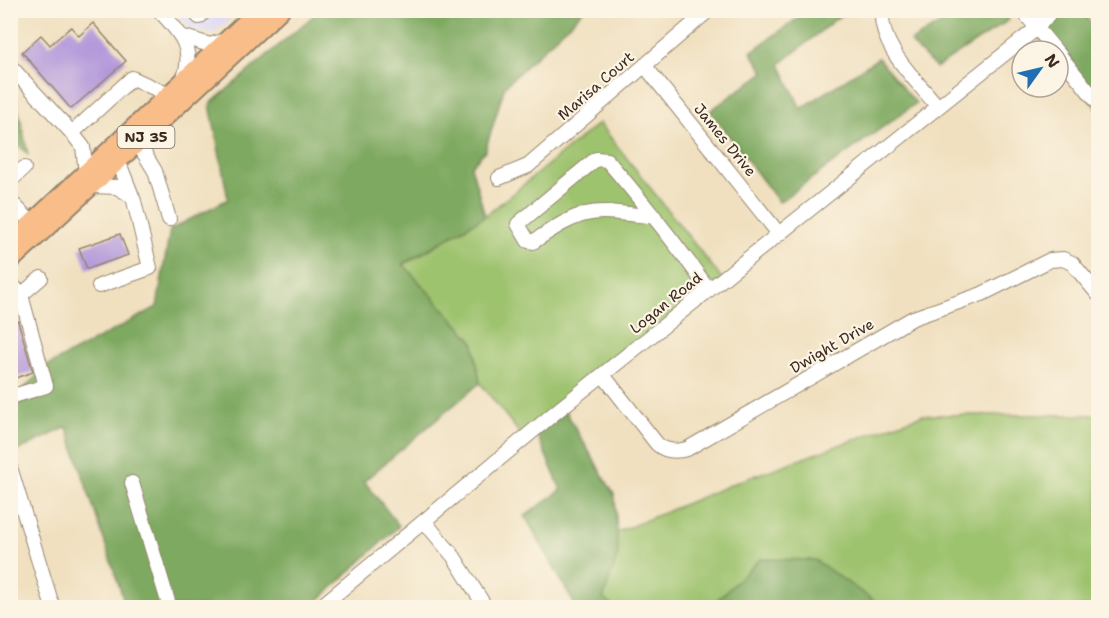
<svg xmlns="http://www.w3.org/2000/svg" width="1109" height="618" font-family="'Shantell Sans',sans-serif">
	<rect width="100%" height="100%" fill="#fcf5e5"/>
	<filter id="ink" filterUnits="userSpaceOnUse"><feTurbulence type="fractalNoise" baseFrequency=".0167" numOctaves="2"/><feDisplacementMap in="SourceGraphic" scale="12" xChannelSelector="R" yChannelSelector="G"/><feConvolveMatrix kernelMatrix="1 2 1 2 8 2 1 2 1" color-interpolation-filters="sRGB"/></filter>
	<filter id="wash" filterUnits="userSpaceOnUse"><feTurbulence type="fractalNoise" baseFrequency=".008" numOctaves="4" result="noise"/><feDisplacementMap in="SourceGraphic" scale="24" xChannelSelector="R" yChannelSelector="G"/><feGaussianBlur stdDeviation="1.35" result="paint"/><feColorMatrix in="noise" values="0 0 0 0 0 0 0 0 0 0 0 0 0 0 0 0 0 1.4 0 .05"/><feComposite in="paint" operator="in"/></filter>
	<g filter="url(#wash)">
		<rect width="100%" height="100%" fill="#f0e0c0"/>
		<path fill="#dbd6f7" d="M173,11H239L214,33L193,31Z"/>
		<path fill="#9ec36e" stroke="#6c7646" stroke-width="1.5" d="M599,123L723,280L524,439L480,383L473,341L403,265L485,216Z
			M922,415H1098V607L583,608L596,541L740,481Z"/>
		<path fill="#7ea961" stroke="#5c6a40" stroke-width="1.5" d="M809,10L846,11L780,64L801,109L878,58L916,103L779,202L710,111L764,72L751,52Z
			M319,11H583L505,86L485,151L471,166L485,216L403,264L473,341L480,383L364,481L399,526L316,603L317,607H126L67,427L11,454V401L47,366L157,307L170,230L228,199L210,104Z
			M961,11H1004L1009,20L936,68L910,42Z
			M1037,11H1081L1098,32V110L1025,20Z
			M15,94L28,154L11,138V95Z
			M563,407L615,496L618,554L603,599L614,607H576L525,516L561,490L535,430Z
			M760,559L815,560L883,607H710Z"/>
		<g id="blocks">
			<path fill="#b298da" d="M93,23L126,61L71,109L22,52L41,35L50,45L71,27L79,36Z
				M120,234L128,255L87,269L79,248Z
				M18,321L33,372L10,380V323Z"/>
		</g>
	</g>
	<g filter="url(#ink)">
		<use href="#blocks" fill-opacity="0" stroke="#96856f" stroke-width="1.5"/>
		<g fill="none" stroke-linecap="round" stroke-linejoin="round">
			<defs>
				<path id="minor" d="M159,10C179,32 195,47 184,78
					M193,10L199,17L206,10
					M882,10C879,48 916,79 938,107
					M1022,10L1056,51
					M184,37L210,45L226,40
					M1058,53L1098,103
					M10,66L72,133L132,78L167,94
					M645,66L779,234
					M72,133L83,147L86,173
					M139,145L155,171L169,219
					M499,178L528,166L709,10
					M10,181L24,168
					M93,186L117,187L130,195
					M10,201L32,223
					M655,217C592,210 587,205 533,242L528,241L518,224L596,159L607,160C643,202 677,245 709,290
					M10,282L21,295L10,304
					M99,286L150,268L134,201L119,163
					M603,375L657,444C666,452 676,452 687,449L913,318L982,294L1050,260L1063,259L1072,263L1098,294
					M10,397L46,386L21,295L41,278
					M10,467L53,608
					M132,483L170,608
					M424,521L454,557L486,608
					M319,608L557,411L1037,28L1052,10"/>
				<path id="major" d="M10,243L258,10
					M10,262L281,10"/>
			</defs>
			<use href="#minor" stroke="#96856f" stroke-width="16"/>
			<use href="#major" stroke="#96856f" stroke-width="20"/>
			<use href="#minor" stroke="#fff" stroke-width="14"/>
			<use href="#major" stroke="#f8bd88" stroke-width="16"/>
		</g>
	</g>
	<g text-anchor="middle" stroke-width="4.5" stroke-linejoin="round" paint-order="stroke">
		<rect fill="#fcf5e5" stroke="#75675a" stroke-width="1.5" x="117.5" y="126" width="57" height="22" rx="4.5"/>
		<g font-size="14" font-weight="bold" fill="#3b2a1e">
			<text x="146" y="142">NJ 35</text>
		</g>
		<g font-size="15" fill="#3b2a1e" stroke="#fcf5e5">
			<text transform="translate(596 86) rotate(-41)" y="5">Marisa Court</text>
			<text transform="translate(725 140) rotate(51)" y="5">James Drive</text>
			<text transform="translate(666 303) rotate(-39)" y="5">Logan Road</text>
			<text transform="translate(832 346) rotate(-30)" y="5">Dwight Drive</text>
		</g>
	</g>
	<rect width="1109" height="618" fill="none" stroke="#fcf5e5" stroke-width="36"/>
	<g transform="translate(1040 69) rotate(56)"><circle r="28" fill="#fcf5e5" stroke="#afa495" stroke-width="1.5"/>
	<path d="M0-4.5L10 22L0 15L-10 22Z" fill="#1f6fb2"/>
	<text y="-9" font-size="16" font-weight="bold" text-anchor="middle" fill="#3b2a1e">N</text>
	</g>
</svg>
